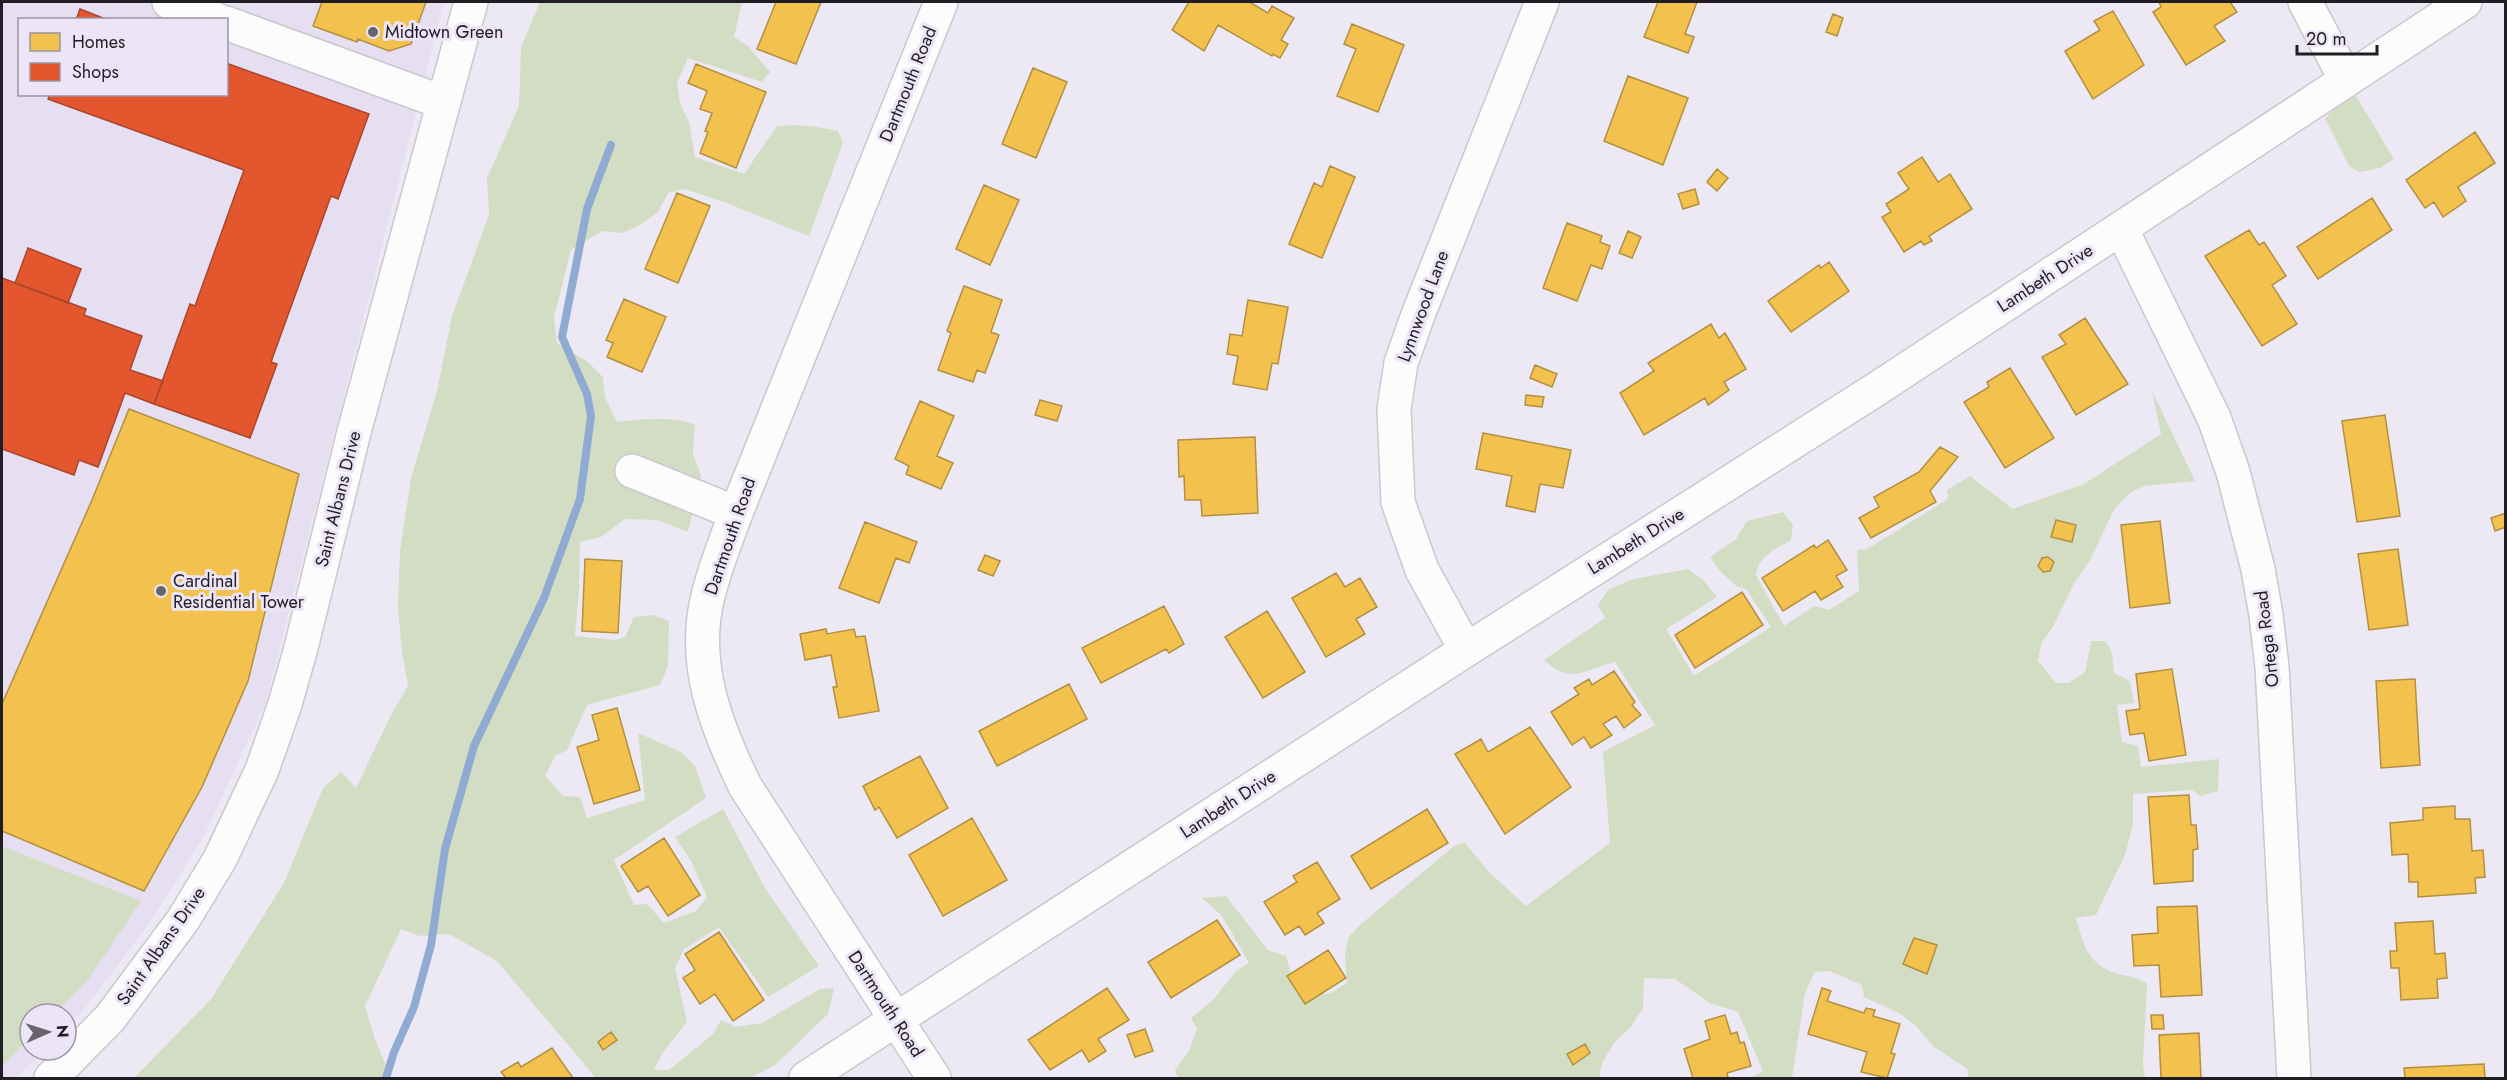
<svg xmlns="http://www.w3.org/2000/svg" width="2507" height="1080" font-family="Jost,sans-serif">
	<rect width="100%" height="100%" fill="#ede9f4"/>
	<path fill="#e6def1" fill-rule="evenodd" d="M2,2H444L266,702L203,838L146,928L86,1007L66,1028V1014H30V1050H44L17,1078H2ZM20,20H226V94H20Z"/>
	<path fill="#d3ddc3" d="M540,2H742L734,37L748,46L770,72L762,82L688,58L677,83L680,103L689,122L695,157L744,174L776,127C797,123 817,127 838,131L843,143L809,236L724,202L685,189L668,193L658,212L640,225L622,233L603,231L571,250L554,317L557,343L588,362L603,377L605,397L617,422C636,419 679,416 695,425L693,454L701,475L688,532L657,520L625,519L601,537L580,542L579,591L575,636L614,640L625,637L634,617L653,615L669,621L668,666L660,685L587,705L567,750L555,756L545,776L563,796L580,797L587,818L645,800L638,733L681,752L695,766L706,798L614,860L634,905L647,904L664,923L696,911L707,897L691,861L675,837L723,809L765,888L819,966L768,997L719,927L684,949L675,968L687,1022L663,1052L654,1070H669L713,1034L721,1020L735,1027L762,1023L820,989L834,988L828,1014L775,1065L749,1078H596L497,961L449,934L419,936L401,929L365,1006L375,1039L391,1078H134L211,999L284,883L323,788L341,772L356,788L391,715L408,686L402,652L398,607L400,551L411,478L437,391L452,316L489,215L487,178L519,106L521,47Z
		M2356,96L2394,159L2380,168L2359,172L2350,167L2325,119L2342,100Z
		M2152,391L2195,481L2144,486L2130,493L2115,508L2089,562L2073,585L2053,627L2041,644L2038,661L2056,683H2069L2085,672L2091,641H2106L2112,653L2114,673L2130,681L2134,703L2117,705L2122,742L2138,746L2141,767L2219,759L2218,791L2200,796L2192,790L2133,794V824L2125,855L2096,915L2076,918C2083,942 2086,961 2112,972C2124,977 2136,975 2147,984L2143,1064L2145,1078H1969L1967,1069L1933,1046L1916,1026L1901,1014L1864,997L1862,985L1829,971L1815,972L1805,993L1792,1078H1751L1763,1071L1738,1012L1710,1003L1675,979L1644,978L1643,1008L1631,1027L1614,1043L1602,1063L1599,1078H1178L1175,1070L1189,1051L1197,1029L1191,1018L1213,1000L1236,971L1249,963L1222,916L1202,898L1226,896L1268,950L1286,956L1296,993L1329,994L1347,983L1345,956L1348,938L1361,924L1454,846L1464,842L1489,872L1526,906L1610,843L1603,752L1655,725L1615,662C1584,670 1570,685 1544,660L1605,618L1598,605L1609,589L1634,579L1688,569L1702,579L1717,597L1666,629L1694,676L1771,627L1747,590L1735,585L1721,572L1710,557L1736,539L1747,521L1783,512L1793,525L1791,540C1776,549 1758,556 1756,575L1784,626L1814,606L1829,610L1859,591L1857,550L1867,549L1948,499L1947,490L1970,476L2013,509L2084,484L2161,434Z
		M2,846L141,901L87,981L54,1014H30V1038L2,1066Z"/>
	<path fill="#f2c14e" stroke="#b39041" stroke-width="1.5" d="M322,2H426L411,44L389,51L358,39L357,42L313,26Z
		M776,2H821L796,64L757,49Z
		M1189,2H1253L1251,3L1268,13L1272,6L1294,18L1281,40L1288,44L1280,58L1273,54L1272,56L1218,25L1204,51L1172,30Z
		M1658,2H1697L1685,34L1694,37L1688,53L1644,37Z
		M2159,2H2230L2237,12L2214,26L2225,41L2186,65L2153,12L2161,7Z
		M2113,11L2144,65L2093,99L2065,51L2100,30L2094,21Z
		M1833,14L1843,18L1837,36L1826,32Z
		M1352,24L1404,45L1378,112L1337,96L1356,49L1344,44Z
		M696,64L766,92L736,168L700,153L708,132L705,131L712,113L700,109L707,91L688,83Z
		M1033,68L1067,82L1036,158L1002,144Z
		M1628,76L1688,98L1663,165L1604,141Z
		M2475,132L2495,163L2458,187L2466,201L2443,217L2434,202L2425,208L2406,180Z
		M1922,157L1938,182L1950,174L1972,209L1929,236L1932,241L1924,245L1921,241L1904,252L1882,217L1891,212L1886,204L1909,189L1898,173Z
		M1330,166L1355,177L1322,258L1289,244L1314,183L1322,187Z
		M1717,169L1728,178L1717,191L1707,182Z
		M984,185L1019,200L990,265L956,249Z
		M1695,189L1699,204L1683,209L1678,194Z
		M677,193L710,206L678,283L645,269Z
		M2372,198L2392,230L2318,279L2297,247Z
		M1567,223L1602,236L1600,242L1610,246L1602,269L1591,265L1577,301L1543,288Z
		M2249,230L2259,245L2264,242L2286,276L2272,285L2297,324L2262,346L2205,256Z
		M1628,231L1641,237L1632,258L1619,253Z
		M1829,262L1849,291L1791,332L1768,301L1819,265L1821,268Z
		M964,286L1002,300L991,332L999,335L985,373L977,370L973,382L938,370L951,333L947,331Z
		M624,299L666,317L642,372L607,357L613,343L606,340Z
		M1248,300L1288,307L1278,364L1272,363L1267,390L1233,384L1238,356L1227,354L1230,334L1242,336Z
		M2085,318L2128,384L2076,415L2042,357L2066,344L2059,335Z
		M1711,324L1719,338L1725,333L1746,369L1724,382L1729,390L1708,405L1705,398L1644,435L1620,393L1654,371L1648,363Z
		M1535,365L1557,374L1552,387L1530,378Z
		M2010,368L2054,438L2005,468L1964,402L1989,387L1987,382Z
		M1526,395L1544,397L1542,407L1525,405Z
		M1040,400L1062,406L1057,421L1035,415Z
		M920,401L954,416L937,456L953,463L941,489L906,474L909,466L895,459Z
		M129,409L299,474L248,681L202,787L144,891L2,831V704L92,500Z
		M2385,415L2400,516L2357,522L2342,421Z
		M1483,433L1571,450L1563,488L1540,484L1535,512L1506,506L1512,476L1476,469Z
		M1255,437L1258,513L1202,516L1201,500H1185L1184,476L1179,477L1178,440Z
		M1940,447L1958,457L1930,491L1936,502L1871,538L1859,518L1879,507L1874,497L1919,472Z
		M2506,513V527L2495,531L2491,518Z
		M2056,520L2076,525L2072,542L2051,537Z
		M2160,521L2170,603L2130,608L2121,525Z
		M865,522L917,542L909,563L896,558L879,603L839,588Z
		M1828,540L1847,570L1836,576L1843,587L1821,600L1815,591L1783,611L1762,578L1814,545L1816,548Z
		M2398,549L2408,625L2369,630L2358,554Z
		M985,555L1000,561L993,576L978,570Z
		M2048,557L2054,562L2050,571L2043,572L2038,566L2042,558Z
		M585,559L622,561L618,633L582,631Z
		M1336,573L1345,587L1360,578L1377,607L1356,619L1365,634L1326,657L1292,598Z
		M1742,592L1763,625L1695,668L1675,635Z
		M1164,606L1184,644L1169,653L1166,649L1101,683L1082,648Z
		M1267,611L1305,672L1263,698L1225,637Z
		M826,629L827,634L854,629L856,637L865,636L879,711L839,718L833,687H837L831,655L805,660L800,634Z
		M2172,669L2186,755L2149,761L2144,733L2130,735L2126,711L2140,709L2136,674Z
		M1614,671L1635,702L1632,705L1641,715L1624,728L1616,716L1603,724L1612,735L1591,748L1584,737L1572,745L1551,712L1579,694L1574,688L1589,679L1592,685Z
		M2415,679L2420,765L2381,768L2376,681Z
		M1069,684L1087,719L997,766L979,731Z
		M617,708L640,790L594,804L577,747L599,740L592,715Z
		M1530,727L1571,787L1505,834L1455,754L1481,739L1488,752Z
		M920,756L948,808L897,838L879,807L875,810L863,786Z
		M2189,795L2191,825H2196L2198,849L2193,850V881L2154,884L2148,797Z
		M2455,806V819H2470L2472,851L2483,850L2485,877L2475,878L2476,893L2418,897V882H2409L2408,854L2392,855L2390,823L2423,820V808Z
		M1427,809L1448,843L1371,889L1351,856Z
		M972,818L1007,880L943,916L909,855Z
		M664,838L700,895L668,916L648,886L638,892L621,866Z
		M1317,862L1340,899L1317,913L1324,923L1305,935L1299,926L1285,935L1264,902L1297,882L1293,876Z
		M2197,906L2202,995L2161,997L2159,965L2134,966L2132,935L2158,933L2157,907Z
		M1217,920L1240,955L1171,998L1148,962Z
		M2433,921L2435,954L2445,953L2447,978L2437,979L2438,998L2401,1000L2399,968H2391L2390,951H2397L2395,923Z
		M719,932L764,1000L733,1021L715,994L700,1004L683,978L695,970L685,954Z
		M1914,938L1937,945L1927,974L1903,964Z
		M1328,950L1346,978L1305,1004L1287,976Z
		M1107,988L1129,1020L1098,1039L1106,1051L1089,1062L1082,1050L1050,1070L1028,1040Z
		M1822,988L1831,991L1827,1001L1864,1013L1866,1008L1875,1010L1873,1016L1900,1024L1891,1053L1895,1054L1887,1078L1861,1072L1867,1052L1808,1034Z
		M1725,1015L1731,1034L1737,1032L1740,1043L1744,1042L1751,1066L1727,1073L1728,1078H1693L1684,1049L1710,1039L1705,1021Z
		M2151,1015H2163L2164,1029H2152Z
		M1145,1029L1153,1051L1135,1057L1127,1035Z
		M611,1032L617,1040L603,1050L598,1042Z
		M2199,1033L2201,1078H2161L2159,1035Z
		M1585,1044L1590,1053L1573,1065L1567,1054Z
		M552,1048L573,1078H506L501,1072L518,1062L521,1067Z
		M2484,1064L2485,1078H2405L2404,1068Z"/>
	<path fill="#e4572e" stroke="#a9462b" stroke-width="1.5" d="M80,9L108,20H76Z
		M226,63L369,114L338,199L331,196L271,362L277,364L250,438L154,404L190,304L195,306L244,170L48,99L50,94H226Z
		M28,248L81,269L68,303L15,283Z
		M2,278L86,309L84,315L142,336L130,370L163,381L154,404L125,393L98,467L79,460L74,475L2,449Z"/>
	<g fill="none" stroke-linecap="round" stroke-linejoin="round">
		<path stroke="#90abd2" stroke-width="8" d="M386,1078L394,1052L414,1007L431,945L445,849L474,746L544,598L580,499L591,416L587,394L562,337L587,209L611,145"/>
		<defs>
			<path id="minor" d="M169,2L217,20
				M2305,2L2346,80
				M226,23L442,102
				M2121,228L2214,418L2233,472L2258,569L2266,615L2272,667L2294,1078
				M632,471L736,513
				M1466,650L1422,570L1398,502L1394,409L1401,363L1418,315L1542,2
				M51,1078L110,1018L183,920L220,859L262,770L285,704L301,648L354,432L471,2
				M806,1078L1466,650L1875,390L2465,2
				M934,1078L745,786C716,726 691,663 708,596C715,567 726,540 736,513L941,2"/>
		</defs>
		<use href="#minor" stroke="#cac7cf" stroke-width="36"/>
		<use href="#minor" stroke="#fcfcfd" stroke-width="33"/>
	</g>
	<g fill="#68646d" stroke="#ece5f8" stroke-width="2">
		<circle cx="373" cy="32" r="6"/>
		<circle cx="161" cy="591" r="6"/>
	</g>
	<g text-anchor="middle" stroke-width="6" stroke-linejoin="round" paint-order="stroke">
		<g font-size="18" fill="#201d24" stroke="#ece5f8" text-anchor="start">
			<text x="385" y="38">Midtown Green</text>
			<text x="173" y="587">Cardinal<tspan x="173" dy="21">Residential Tower</tspan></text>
		</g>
		<g font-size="18" fill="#201d24" stroke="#ece5f8">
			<text transform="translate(908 84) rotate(-68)" y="6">Dartmouth Road</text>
			<text transform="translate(2045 278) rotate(-33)" y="6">Lambeth Drive</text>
			<text transform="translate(1423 306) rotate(-70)" y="6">Lynnwood Lane</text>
			<text transform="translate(338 499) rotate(-76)" y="6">Saint Albans Drive</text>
			<text transform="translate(730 536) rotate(-71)" y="6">Dartmouth Road</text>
			<text transform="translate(1636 541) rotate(-32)" y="6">Lambeth Drive</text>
			<text transform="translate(2267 639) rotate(-97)" y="6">Ortega Road</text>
			<text transform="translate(1228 804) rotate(-33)" y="6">Lambeth Drive</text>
			<text transform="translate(161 946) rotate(-55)" y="6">Saint Albans Drive</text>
			<text transform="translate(886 1004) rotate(57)" y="6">Dartmouth Road</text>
		</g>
	</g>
	<rect width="2507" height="1080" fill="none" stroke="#201d24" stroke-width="6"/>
	<rect x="18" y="18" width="210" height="78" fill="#ece5f8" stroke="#9a95a3" stroke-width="1.5"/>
	<rect x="30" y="33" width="30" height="18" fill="#f2c14e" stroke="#9a95a3" stroke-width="1.5"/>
	<text x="72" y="48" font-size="18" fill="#201d24">Homes</text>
	<rect x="30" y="63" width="30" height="18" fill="#e4572e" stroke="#9a95a3" stroke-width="1.5"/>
	<text x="72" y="78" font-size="18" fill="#201d24">Shops</text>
	<g transform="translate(48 1032) rotate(87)"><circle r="28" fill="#ece5f8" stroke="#9a95a3" stroke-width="1.5"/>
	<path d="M0-4.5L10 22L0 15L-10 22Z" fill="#68646d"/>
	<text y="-9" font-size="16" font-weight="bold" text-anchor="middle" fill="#201d24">N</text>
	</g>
	<path d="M2297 45v9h80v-9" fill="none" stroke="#201d24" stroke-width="3"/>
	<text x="2306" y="45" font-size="18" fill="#201d24" stroke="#ece5f8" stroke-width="4.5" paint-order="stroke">20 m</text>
</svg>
